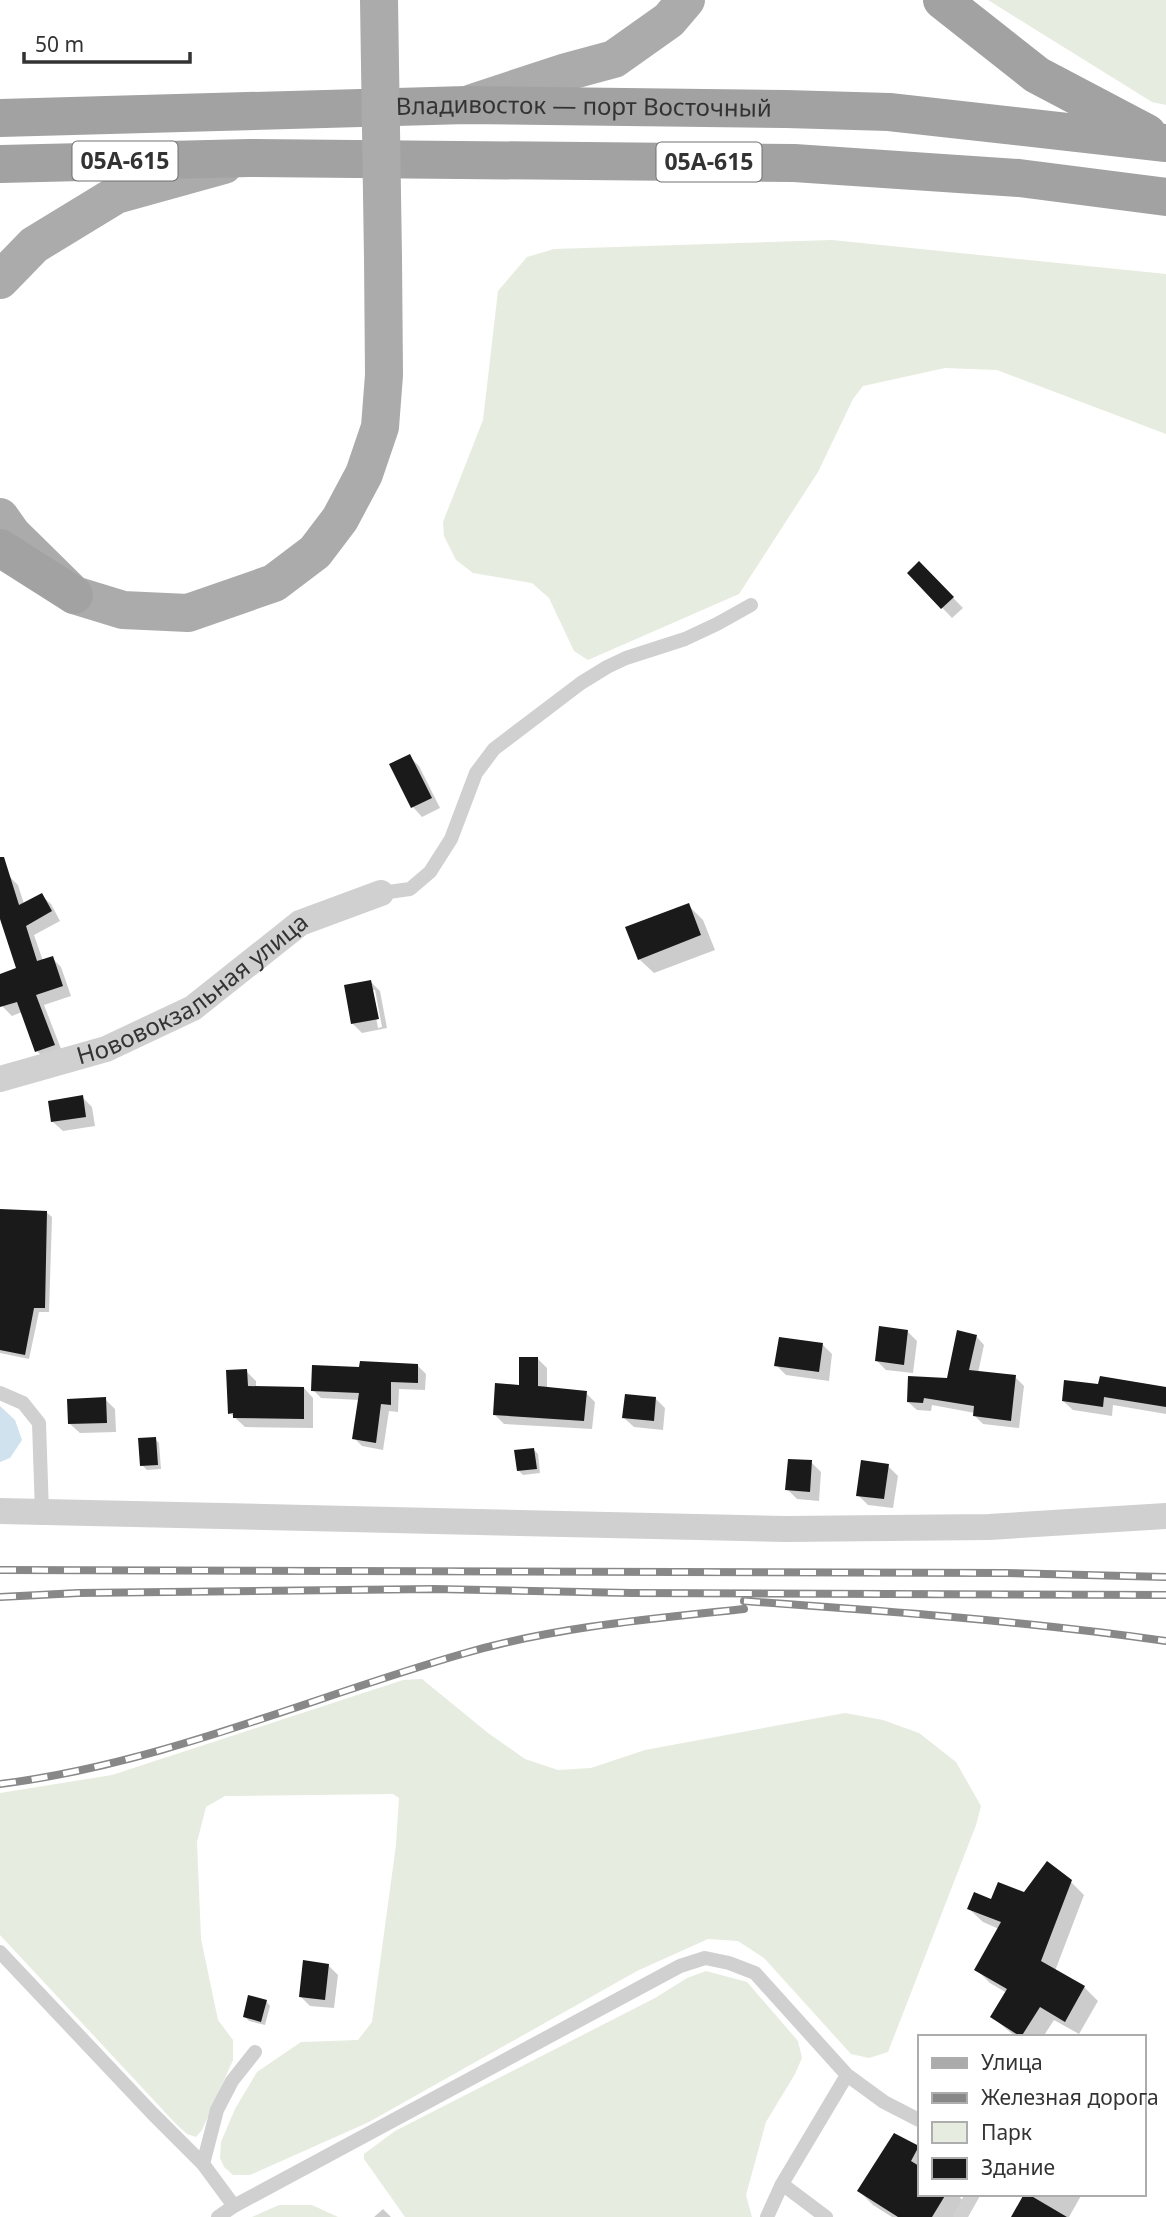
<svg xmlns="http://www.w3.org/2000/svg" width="1166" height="2217" font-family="'Noto Sans',sans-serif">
	<rect width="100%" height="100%" fill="#fff"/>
	<path fill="#e6ecdf" d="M988,0H1166V105L1152,102Z
		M832,240L1166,274V434L997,370L945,368L863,386L853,399L818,472L739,594L588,660L574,651L549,598L532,583L473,573L456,560L444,536L443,522L483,420L498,291L527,257L554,249Z
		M422,1679L488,1733L525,1759L558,1770L591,1768L645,1750L845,1713L883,1720L919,1733L956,1762L981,1806L976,1825L888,2052L869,2058L851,2054L764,1958L738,1941L708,1939L637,1971L369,2122L250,2175H233L224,2167L220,2158L221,2142L235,2109L257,2072L301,2042L358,2040L372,2022L396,1845L399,1798L393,1794L225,1796L206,1807L197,1842L201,1939L218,2020L233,2040V2060L202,2130L196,2137L187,2134L176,2124L0,1935V1793L112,1775L403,1680Z
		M706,1971L747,1982L798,2041L802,2058L795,2074L766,2122L746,2195L752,2217H405L364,2159V2154L395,2131L655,1998L687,1978Z
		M279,2205H312L338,2217H252Z"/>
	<path fill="#cfe2ee" d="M0,1406L15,1420L22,1440L10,1458L0,1462Z"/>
	<path fill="#0003" fill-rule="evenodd" d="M919,563L963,608L952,618L909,573Z
		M409,756L419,766L440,808L422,817L413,807Z
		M9,876L18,885L24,904L41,895L51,904L60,921L34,935L43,961L52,958L61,967L71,996L44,1005L63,1054L46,1060L37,1051L22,1012L12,1016L2,1006L0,1000V976L18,969L0,913V878Z
		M688,905L703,920L715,950L654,973L639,959Z
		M371,982L380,991L387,1028L362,1033L352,1023ZM371,990H375L382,1027L378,1028Z
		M82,1097L92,1107L95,1126L63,1131L53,1122Z
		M0,1211L46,1212L52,1217L49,1312H39L29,1359L0,1353Z
		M908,1332L917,1341L913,1373L886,1370L876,1360Z
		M976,1336L984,1345L978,1373L1015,1377L1024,1386L1019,1428L983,1424L975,1416V1413L932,1405L931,1411L917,1410L908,1402L948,1380Z
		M823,1345L832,1354L829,1381L786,1375L776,1365Z
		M538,1359L547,1368V1389L586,1393L595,1402L592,1429L504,1424L495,1415L521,1386Z
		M418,1366L426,1374L425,1390L399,1389L398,1412L389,1411L383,1450L362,1446L354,1438L360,1400L321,1398L313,1390L361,1368Z
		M246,1371L256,1381V1388H304L313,1398V1428L245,1427L230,1413Z
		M1099,1386L1166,1389V1414L1113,1405L1112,1416L1073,1410L1063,1401Z
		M655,1398L665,1408L663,1430L634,1427L624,1418Z
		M105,1399L115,1409L116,1432L80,1433L70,1424Z
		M155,1439L159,1443L161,1469L147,1470L142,1465Z
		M534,1450L538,1454L540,1473L523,1475L518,1470Z
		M811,1462L821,1472L819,1501L797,1499L787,1489Z
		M888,1466L898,1476L893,1508L868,1505L858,1495Z
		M1070,1881L1084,1895L1055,1971L1084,1987L1098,2001L1079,2034L1054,2020L1043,2037H1016L992,2017L1007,1993L990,1983L976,1969L999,1929L983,1922L969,1909Z
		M328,1965L338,1975L334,2008L310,2006L300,1996Z
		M266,2001L270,2006L265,2025L249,2021L245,2017Z
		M895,2135L919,2148V2194H957L964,2202L955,2217H892L873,2205L859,2191Z
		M1026,2194H1082L1069,2217H1013Z
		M383,2209L391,2217H374Z"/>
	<path fill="#1a1a1a" d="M919,561L954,597L941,609L907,573Z
		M410,754L432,798L411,808L389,764Z
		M0,857H4L19,905L42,893L52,911L26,926L37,961L53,956L63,986L36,995L55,1045L35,1052L17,1002L0,1007V974L16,968L0,919Z
		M689,903L701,935L638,960L625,927Z
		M371,980L379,1019L351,1024L344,985Z
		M83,1095L86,1117L51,1122L48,1101Z
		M0,1209L47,1211L45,1308H34L25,1355L0,1350Z
		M879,1326L908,1330L904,1365L875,1361Z
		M957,1330L977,1335L969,1370L1016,1375L1011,1421L973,1416L974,1406L924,1398L923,1403L907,1402L908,1376L947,1378Z
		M779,1337L823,1343L819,1372L774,1366Z
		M519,1357H538V1386L587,1391L584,1421L493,1415L495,1383L519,1385Z
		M360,1361L418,1364V1383L391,1382V1405L381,1404L376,1443L352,1439L359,1393L311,1391L312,1365L359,1367Z
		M247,1369L248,1386L304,1387V1419L233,1418V1413L228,1414L226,1370Z
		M1100,1376L1166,1387V1407L1104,1397L1103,1407L1062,1401L1064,1380L1098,1384Z
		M625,1394L656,1397L654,1421L622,1418Z
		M106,1397L107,1423L68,1424L67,1399Z
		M156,1437L158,1465L140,1466L138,1438Z
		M534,1448L537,1469L517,1471L514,1450Z
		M788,1459L812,1460L810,1492L785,1490Z
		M861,1460L889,1464L884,1499L856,1496Z
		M1047,1861L1072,1880L1041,1961L1085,1986L1065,2022L1040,2007L1021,2037L990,2017L1007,1989L974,1970L1001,1922L967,1909L974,1892L991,1899L998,1882L1024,1892Z
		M303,1960L329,1964L325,2000L299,1997Z
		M248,1995L267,2000L261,2022L243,2017Z
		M894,2133L919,2146L911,2161L919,2166V2194H946L932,2217H898L857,2191Z
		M1024,2194H1028L1067,2217H1011Z"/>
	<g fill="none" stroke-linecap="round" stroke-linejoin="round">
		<path stroke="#d0d0d0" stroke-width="14" d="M381,893L410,889L430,872L451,839L476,773L494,749L581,683L607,667L626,658L685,639L717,624L751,605
			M0,1393L23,1403L39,1423L42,1513
			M0,1952L152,2113L203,2164L234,2206
			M203,2164L217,2110L232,2081L255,2052
			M782,2184L826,2217
			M218,2217L234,2206L680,1966L705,1958L729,1963L755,1973L847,2075L884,2102L919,2120
			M767,2217L782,2184L847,2075
			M960,2217L973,2194"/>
		<g stroke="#d0d0d0" stroke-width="26">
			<path id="s1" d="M0,1079L106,1049L193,1008L300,923L381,893"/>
			<path d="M0,1511L786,1529L989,1527L1166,1516"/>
		</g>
		<path stroke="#ababab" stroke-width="38" d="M472,103L566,72L614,59L669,20L686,0
			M0,280L34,245L116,195L224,165
			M0,517L12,534L74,595L123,610L188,613L274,583L315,552L340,519L364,474L380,427L384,375L383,258"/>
		<g stroke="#a2a2a2" stroke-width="38">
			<path d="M942,0L1037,75L1147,133"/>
			<path id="s2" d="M0,118L467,105L786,109L889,112L1166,143"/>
			<path d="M0,164L250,158L794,163L1019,178L1166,197"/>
			<path d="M0,548L74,595"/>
		</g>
		<defs>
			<path id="rail" d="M0,1570L1005,1573L1166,1577
				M0,1597L78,1593L434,1589L632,1593L1166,1595
				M744,1601C885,1611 1026,1621 1166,1641
				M0,1784C160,1764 309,1698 462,1654C554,1627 649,1619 744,1609"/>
		</defs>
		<use href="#rail" stroke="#888" stroke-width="8"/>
		<use href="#rail" stroke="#fff" stroke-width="5" stroke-dasharray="16" stroke-linecap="butt"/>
		<path stroke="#ababab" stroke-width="38" d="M379,0L383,258"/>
	</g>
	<g text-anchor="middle" stroke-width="7" stroke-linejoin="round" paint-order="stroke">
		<g fill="#fff" stroke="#707070" stroke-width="2">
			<rect x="72.5" y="141.5" width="105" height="39" rx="5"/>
			<rect x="656.5" y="142.5" width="105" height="39" rx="5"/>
		</g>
		<g font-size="23" font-weight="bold" fill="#333">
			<text x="125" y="169">05А-615</text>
			<text x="709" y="170">05А-615</text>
		</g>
		<g font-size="24" fill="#333" stroke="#fff">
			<text dy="8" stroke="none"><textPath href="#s2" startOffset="584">Владивосток — порт Восточный</textPath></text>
			<text dy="8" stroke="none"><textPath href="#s1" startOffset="215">Нововокзальная улица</textPath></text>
		</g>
	</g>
	<rect x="918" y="2035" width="228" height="161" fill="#ffffff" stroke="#adadad" stroke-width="2"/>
	<rect x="932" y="2058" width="35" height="10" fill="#ababab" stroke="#adadad" stroke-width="2"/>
	<text x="981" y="2070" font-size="21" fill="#333333">Улица</text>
	<rect x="932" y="2093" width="35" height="10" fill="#888888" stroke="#adadad" stroke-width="2"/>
	<text x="981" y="2105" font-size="21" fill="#333333">Железная дорога</text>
	<rect x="932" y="2122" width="35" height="21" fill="#e6ecdf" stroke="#adadad" stroke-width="2"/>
	<text x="981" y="2140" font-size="21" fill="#333333">Парк</text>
	<rect x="932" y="2158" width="35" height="21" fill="#1a1a1a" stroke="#adadad" stroke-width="2"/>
	<text x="981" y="2175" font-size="21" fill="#333333">Здание</text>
	<path d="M24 52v10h166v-10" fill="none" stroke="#333333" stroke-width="3.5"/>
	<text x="35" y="52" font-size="21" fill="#333333" stroke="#ffffff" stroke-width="5" paint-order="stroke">50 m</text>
</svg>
